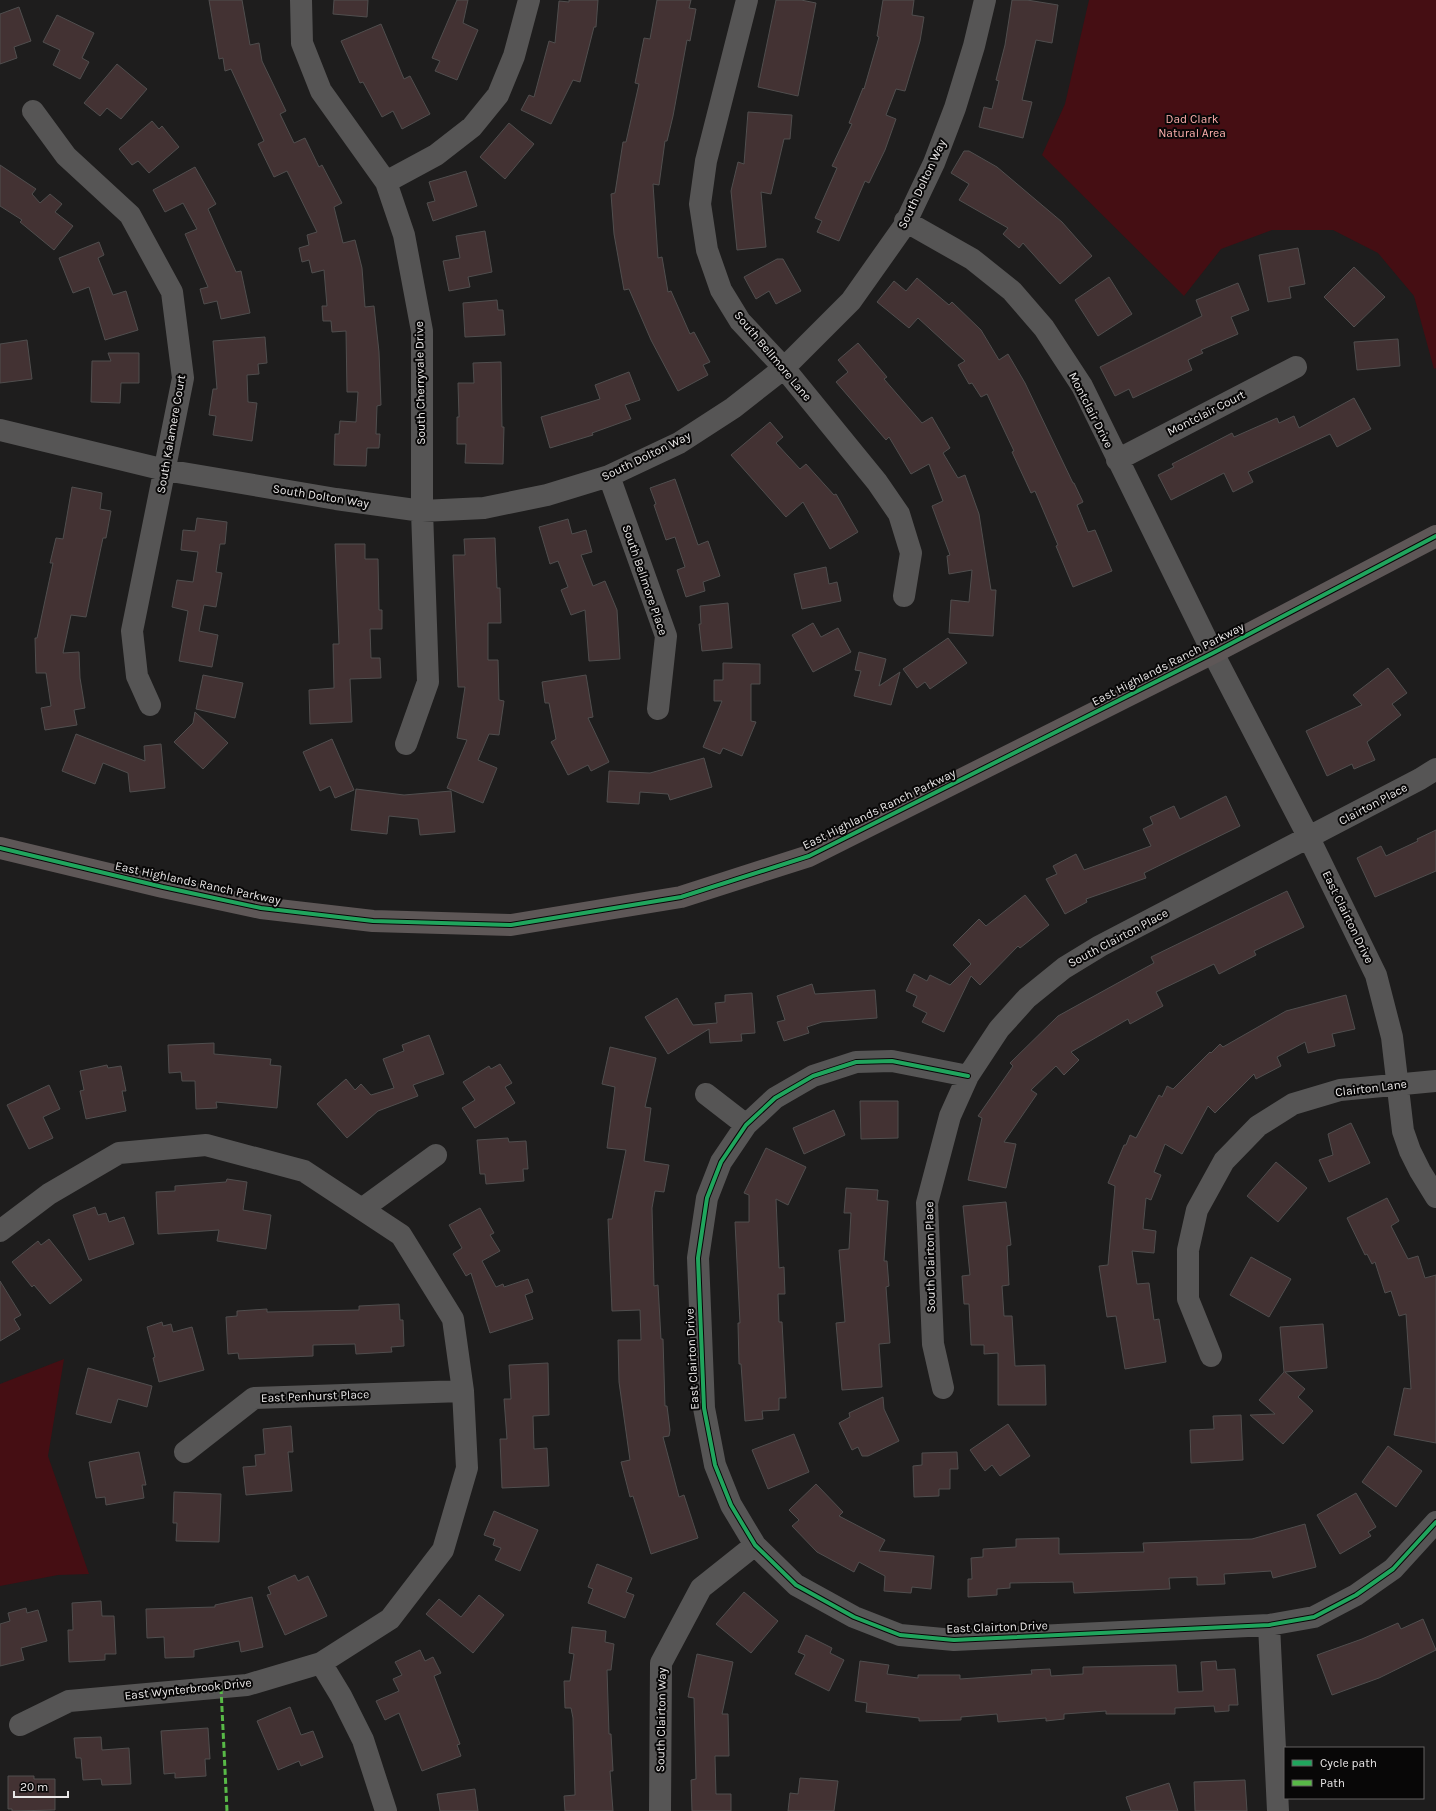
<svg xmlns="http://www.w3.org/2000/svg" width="1436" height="1811" font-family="Karla,sans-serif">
	<rect width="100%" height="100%" fill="#1e1d1d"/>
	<path fill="#450e13" d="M1089,0H1436V368L1434,369L1414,296L1378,253L1333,230H1272L1221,249L1184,296L1042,155L1065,104Z
		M64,1359L48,1456L89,1574L58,1575L0,1586V1384Z"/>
	<path fill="#433233" stroke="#504e4e" d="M209,0H242L250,45L259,43L262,61L286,111L280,114L294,143L305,138L319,167L322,165L342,203L334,207L343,243L355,240L362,268L365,307L374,306L379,352L381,405L377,406L376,434H380L379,448H367L366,466L334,465L335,434H339L340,421L356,422L358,392H347L346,331L332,332L331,321H323L322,306H327L324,270L312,273L309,260L302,262L299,248L309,245L307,235L317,232L287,171L274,177L258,144L264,141L231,69L225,71L223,58L219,59Z
		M334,0H368L367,17L333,14Z
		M457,0H468L463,23L478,30L457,80L435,71L440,61L432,58Z
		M569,0H598L596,27H594L580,82L573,80L551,124L521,110L529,95L534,97L549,41L555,43L559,1L569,2Z
		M657,0H691L689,8L696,9L690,41L687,40L673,116L667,141H665L659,185L653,184L658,258L662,257L668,292L671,291L690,334L694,332L710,362L703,365L708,375L678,391L651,340L629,289L624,290L614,234L611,194L615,193L623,142H626L639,84L635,83L644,38L650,39Z
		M776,0H801L816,3L798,96L758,87Z
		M883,0H914L912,15L924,17L920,41L905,91L896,89L886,115L896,119L885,150L869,183L865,181L839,241L817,232L822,221L815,218L837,168L832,166L852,124L849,123L863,88L864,89L879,37L877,36Z
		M1012,0H1027L1058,5L1052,43L1036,40L1022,100L1032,102L1023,138L979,127L984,107L992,109L999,81L996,80L1005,45Z
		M19,7L31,41L14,47L17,58L0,64V14Z
		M57,15L94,33L82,58L89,62L80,79L53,65L60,50L43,42Z
		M381,24L404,79L410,76L430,114L402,129L393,111L382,117L363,82L360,83L341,41Z
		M117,64L147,89L121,119L107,108L100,116L84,103Z
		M748,112L792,115L790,139H784L771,194L761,192L766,247L737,250L731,191L738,162L744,164Z
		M152,121L159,129L162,126L179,147L149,173L138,161L132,165L119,149Z
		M509,123L534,144L505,179L480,157Z
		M964,151H969L997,167L1062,222L1092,256L1060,284L1023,243L1019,248L1003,234L1008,228L959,200L969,184L951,173Z
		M0,165L36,189L32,194L40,203L50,194L62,204L55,212L73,226L54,250L20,222L22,220L0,206Z
		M195,167L216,204L208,209L236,272L241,271L250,313L221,319L217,301L204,304L200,289L208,287L185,234L197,229L183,203L165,212L153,190Z
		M466,171L477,206L433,221L427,203L435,201L429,182Z
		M485,231L492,272L468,277L470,287L449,291L443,261L460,258L456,236Z
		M99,242L104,255L98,258L113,295L126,291L138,330L105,340L89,287L73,293L59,258Z
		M1298,248L1305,284L1289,287L1291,298L1268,302L1259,255Z
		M777,259H783L801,291L776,304L769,291L756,299L744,277Z
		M1354,267L1385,297L1354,327L1324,297Z
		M1109,277L1132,314L1098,336L1075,300Z
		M917,278L949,305L952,302L981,330L999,360L1008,354L1025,383L1073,483H1074L1083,502L1077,505L1088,532L1095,530L1112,571L1073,587L1056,546L1058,545L1035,491L1031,493L1012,452L1014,451L987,394L981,397L972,383L969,384L958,365L965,361L918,318L909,328L877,302L894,281L906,291Z
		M1238,283L1249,310L1231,317L1238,334L1201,350L1203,353L1188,360L1192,370L1133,398L1129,389L1115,396L1100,367L1202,316L1196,300Z
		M497,300L498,310H503L505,335L465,337L463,303Z
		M265,337L267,363L258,364L259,374L247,375L248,402L257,403L252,441L213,435L216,416L209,415L213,389H217L213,341Z
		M1398,339L1400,366L1357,370L1354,342Z
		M27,340L32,379L0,383V344Z
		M858,343L887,377L884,379L922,423L932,417L950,448L943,453L958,478L965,475L979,514L991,590H996L993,636L949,633L951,600L969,602L972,570L949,574L947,556L950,555L932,506L943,501L929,464L911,474L889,437L886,440L836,382L848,372L838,360Z
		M108,353H139V383H121L120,403L91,402L92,361H111Z
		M501,362L502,427H504L503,464L465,463L466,444H457V417H459L458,383H474L473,363Z
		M629,372L640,400L625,405L631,419L592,433L593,435L550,448L541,417L600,399L595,385Z
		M1354,398L1371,429L1337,447L1330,434L1248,472L1253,482L1233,492L1224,473L1171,500L1158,475L1174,467L1172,464L1232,433L1234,437L1277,418L1279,423L1294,416L1299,428Z
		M770,422L783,437L776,443L800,469L806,464L834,495L836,494L858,532L830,549L803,502L786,517L731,455Z
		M675,479L698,545L708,541L720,576L703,582L705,591L686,597L677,570L685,567L675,537L666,540L654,505L656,504L650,488Z
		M72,487L102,493L100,509L111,511L106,538H103L86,617L71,615L63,653L79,652L80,678L85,708L74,710L77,725L45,730L41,708L51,706L46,673H36L35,638H37L53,563H50L56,538L63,539Z
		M197,518L227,522L225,544H220L216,572L222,573L216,607L204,605L199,631L218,635L212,667L179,661L188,611L172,607L177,580L193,582L198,552L181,550L183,530L195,531Z
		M568,519L572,534L586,530L592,552L581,555L593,586L605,581L617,610L620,659L589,661L585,610L571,615L561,590L568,587L558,561L550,564L539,527Z
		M495,538L497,588H500L501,623H488V660H498L499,700L504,701L499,735L489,734L478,760L497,768L483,803L447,788L467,740L457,738L465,687H458L453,555H465L464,539Z
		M335,544H365V559H378L379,610H382V629H370L371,658H380L381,678L350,679L352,722L310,724L309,690L334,688L333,644H339Z
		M826,567L829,584L837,582L841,601L802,609L794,574Z
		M728,603L732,648L702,651L699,624H701L700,606Z
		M813,623L821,637L838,628L851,652L813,672L792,635Z
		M948,638L967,663L930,689L925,682L917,688L903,669Z
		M859,652L886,659L879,686L900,672L891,705L854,696L861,671L855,670Z
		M723,663L760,664V684H751V721L756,722L742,756L723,748L720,754L703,747L722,701H714V680H723Z
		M1388,668L1407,693L1392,704L1401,715L1367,742L1375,760L1354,769L1352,764L1327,776L1306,731L1362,705L1353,695Z
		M203,675L243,683L235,718L196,709Z
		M586,675L593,717L588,718L609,762L591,771L588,765L568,775L551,742L556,739L549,703H545L542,682Z
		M195,712L228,743L203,769L174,742L193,723Z
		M76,734L145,761L144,746L161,744L165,788L130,792L128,773L103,763L95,784L62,771Z
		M332,739L354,790L335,798L330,786L320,791L303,752Z
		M704,758L712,787L670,800L668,794L640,792L639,804L607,802L609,771L650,773Z
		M356,789L404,795L451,791L455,832L420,835L418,819L389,816L387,834L351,830Z
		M1226,796L1240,826L1144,873L1146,878L1086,899L1087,902L1065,914L1046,879L1057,874L1053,866L1076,854L1084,870L1151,846L1143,829L1153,824L1150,817L1174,806L1180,819Z
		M1436,830V871L1375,897L1357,858L1381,846L1386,856L1418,841L1417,839Z
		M1287,891L1304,927L1254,951L1256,955L1219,974L1214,964L1156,992L1163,1006L1130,1024L1128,1019L1071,1052L1079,1060L1064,1075L1056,1066L1031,1090L1037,1094L1004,1142L1016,1144L1006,1188L968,1180L982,1118L978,1116L1013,1066L1010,1063L1058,1016L1154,963L1151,957Z
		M1025,895L1049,925L1020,948L1018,946L980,985L971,976L944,1032L922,1022L927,1013L913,1006L917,996L906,991L914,974L927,981L930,975L950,985L971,964L953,945L979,919L986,926Z
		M812,984L815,994L875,990L877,1018L822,1022L807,1027L809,1033L784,1041L777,1022L785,1020L777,996Z
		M752,993L755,1033L741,1034L742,1041L710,1043L709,1029L668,1054L645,1017L677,998L693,1025L717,1023L715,1003L725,1002V995Z
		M1346,995L1355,1029L1332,1034L1335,1046L1308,1053L1305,1042L1277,1057L1281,1066L1256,1079L1254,1074L1215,1113L1208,1106L1182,1154L1165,1144L1154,1172L1161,1175L1151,1200L1146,1198L1143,1229L1156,1231L1154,1253L1132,1251L1137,1284L1149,1283L1154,1320L1159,1319L1166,1362L1125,1369L1116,1316L1107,1317L1099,1266L1108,1265L1115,1186L1108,1183L1124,1145H1126L1130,1135L1136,1138L1159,1095L1162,1097L1167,1086L1173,1089L1210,1052L1211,1053L1220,1044L1223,1047L1286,1011Z
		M429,1035L444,1074L413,1085L418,1096L378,1111L347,1138L317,1104L346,1079L355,1090L361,1084L371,1095L394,1088L383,1059L404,1051L402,1045Z
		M214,1043V1054L271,1059L270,1065L281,1066L277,1108L216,1102L217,1108L196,1109L195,1081H182L181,1072L169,1073L168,1045Z
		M610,1047L656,1058L645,1107L651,1108L644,1161L669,1165L664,1192L655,1191L652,1208L654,1286L658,1285L661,1339H663L665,1406H667L670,1430L669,1436L663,1437L679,1497L684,1495L698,1538L651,1554L633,1496L630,1497L621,1462L630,1460L619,1382L618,1340H641L640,1310L612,1311L608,1219H612L626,1150L607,1148L615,1087L602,1084Z
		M500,1064L512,1083L505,1087L515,1103L475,1128L462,1108L475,1100L463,1082L489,1066L491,1069Z
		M107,1065L108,1068L121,1066L126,1091H122L126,1111L86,1119L80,1091L84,1090L80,1071Z
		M49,1085L60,1109L43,1117L53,1138L29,1149L7,1105Z
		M860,1101H898V1138L861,1139Z
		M834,1110L845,1135L804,1154L793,1128Z
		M1351,1123L1370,1163L1329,1182L1319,1160L1333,1155L1328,1134Z
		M508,1138L509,1142L526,1141L528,1169H523L524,1181L486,1184L485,1174H480L477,1140Z
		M766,1148L806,1167L788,1205L776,1199L779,1268L784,1267L785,1294H778L779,1322H782L786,1398H779V1410L762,1411L763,1419L745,1421L741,1364H739L738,1323H740L735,1222H749V1195L744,1193Z
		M1276,1162L1307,1188L1278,1222L1247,1196Z
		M227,1179L247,1182L243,1210L271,1215L266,1249L217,1241L219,1230L158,1234L156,1192L175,1191V1186L226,1182Z
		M846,1188L878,1190L877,1200L888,1201L884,1261H887L889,1286L886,1287L890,1343L879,1344L882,1387L842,1390L836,1323L845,1322L839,1250L849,1249L851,1213H844Z
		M1387,1198L1399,1221L1391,1226L1408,1259L1418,1256L1425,1278L1436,1275V1443L1394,1435L1404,1388L1411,1389L1406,1314L1399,1316L1391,1291L1385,1293L1375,1262L1372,1264L1367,1254L1365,1255L1347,1218Z
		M1006,1202L1011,1245L1007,1246L1009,1285L1002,1286L1004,1316H1012L1015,1366L1045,1365L1046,1405H998V1353L984,1354V1345H971L969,1304H964L962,1276L970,1275L963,1206Z
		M95,1207L98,1215L106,1213L109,1222L124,1217L134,1244L89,1260L73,1215Z
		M480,1208L494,1233L490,1235L500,1251L482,1261L496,1287L503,1284L504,1287L528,1279L533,1292L525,1295L533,1319L490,1333L471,1273L466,1276L453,1254L462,1248L449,1225Z
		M49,1239L82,1280L50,1304L34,1285L32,1287L12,1262L38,1241L41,1245Z
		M1251,1257L1291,1279L1269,1317L1230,1295Z
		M0,1281L21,1315L14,1319L20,1329L0,1341Z
		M399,1304L400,1320H403L404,1346L391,1347L392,1352L356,1354L355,1344L313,1345V1356L239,1359L238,1353L228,1354L226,1317L237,1316V1311L267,1309V1312L359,1310V1306Z
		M162,1322L163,1326L171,1324L173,1332L192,1327L204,1370L159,1382L153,1358L155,1357L147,1327Z
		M1323,1324L1327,1368L1285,1372L1305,1389L1298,1397L1313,1411L1283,1444L1250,1415L1275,1414L1259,1400L1284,1372L1280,1327Z
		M548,1363L549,1415L533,1416L534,1449L547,1448L549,1486L502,1488L500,1439H507L504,1399H511L509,1365Z
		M88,1368L152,1386L147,1407L118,1399L111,1423L76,1414Z
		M883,1397L884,1409L899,1441L868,1456H862L858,1447L852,1450L839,1423L850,1417L849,1413Z
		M1241,1415L1243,1460L1191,1463L1190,1430L1214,1429L1213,1416Z
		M1008,1424L1030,1456L1000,1476L992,1465L985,1471L970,1450Z
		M291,1426L293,1452H288L292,1491L246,1495L243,1467L256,1466L255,1455L265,1454L263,1429Z
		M794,1434L809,1472L768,1489L752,1450Z
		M1388,1446L1422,1471L1396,1507L1362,1482Z
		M139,1452L146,1485H142L144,1498L106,1505L105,1497L96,1498L89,1462Z
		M957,1452L958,1469H950V1489H939V1496L914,1497L913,1466L922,1465V1453Z
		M816,1484L843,1512L839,1516L885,1540L879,1551L934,1556L931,1589L912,1587L911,1593L884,1591L885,1576L859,1562L854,1572L817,1552L792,1526L799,1520L789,1510Z
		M174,1492L221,1494L219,1542L176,1541L177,1523H173Z
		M1356,1493L1376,1527L1368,1532L1371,1536L1340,1554L1317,1515Z
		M494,1511L538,1530L520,1571L495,1560L501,1548L493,1545L495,1539L484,1535Z
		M1305,1524L1316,1567L1273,1578L1271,1571L1224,1574L1225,1584L1197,1585V1577L1169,1578L1170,1589L1074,1593L1073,1582L1010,1583V1588L997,1589V1595L968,1597V1579H972L971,1558L983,1557V1549L1016,1547V1539L1059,1538V1554L1144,1552L1143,1543L1252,1539Z
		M597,1564L632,1578L626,1592L634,1595L625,1618L588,1603L593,1589L588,1587Z
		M295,1575L298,1581L308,1576L327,1616L285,1635L267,1595L271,1594L268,1587Z
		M744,1592L778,1621L751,1653L716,1624Z
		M479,1595L504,1615L473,1653L426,1614L439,1599L461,1617Z
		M252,1597L263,1647L241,1652L239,1641L194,1650V1657L165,1658L164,1637L147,1638L146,1609L215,1607V1605Z
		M101,1601L102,1616H114L116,1654H105V1660L69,1662L68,1630H73L72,1603Z
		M26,1608L27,1613L38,1610L47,1641L21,1648L24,1660L0,1666V1624L10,1621L8,1613Z
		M1423,1619L1436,1650L1379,1678L1332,1695L1317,1655L1362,1639L1398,1623L1401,1629Z
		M572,1627L606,1631L605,1642L614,1644L611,1670H607L609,1734H611L613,1771H610L613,1811H565L564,1796L575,1795L573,1718L571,1708H565L564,1681H570L574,1654L569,1653Z
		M806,1635L832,1648L830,1653L844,1660L829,1691L795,1674L805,1655L798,1652Z
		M420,1650L425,1661L433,1657L441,1673L434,1676L460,1744L457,1745L461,1756L422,1771L399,1713L385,1720L376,1701L399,1691L393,1679L402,1675L395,1662Z
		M697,1654L733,1662L722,1714H728L729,1756H715L716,1794H731V1811H692L691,1780L696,1779L694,1698L688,1697Z
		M860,1661L889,1665L887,1674L918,1678V1675H960V1679L1032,1674L1031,1670L1050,1669L1051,1676L1083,1674V1667L1176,1665L1178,1692L1203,1691L1201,1662L1216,1661L1217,1670L1235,1669L1238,1705H1229V1711L1215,1712L1214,1706L1175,1708V1714H1106V1711L1064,1714V1719L1046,1721V1718L998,1722L997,1714L961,1717V1720L919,1721V1718L866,1712L867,1703L855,1701Z
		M290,1707L301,1735L313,1731L323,1757L301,1766L299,1761L278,1770L257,1721Z
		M208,1728L210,1759H205L206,1776L175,1778V1773L164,1774L161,1731Z
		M101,1737L102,1750L129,1748L131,1784L102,1785L101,1779L83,1780L81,1758H76L74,1738Z
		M8,1776H34V1779H55V1810L12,1811V1809H8Z
		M800,1778L838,1781L834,1811H788L790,1793L798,1794Z
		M1245,1780L1247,1811H1195L1194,1782Z
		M1169,1783L1178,1811H1131L1126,1797Z
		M475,1789L478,1811H440L437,1794Z"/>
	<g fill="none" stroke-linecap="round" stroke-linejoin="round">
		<path stroke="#565555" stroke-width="22" d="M301,0L302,43L321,91L386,182L404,235L422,331V511L428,682L406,744
			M747,0L706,161L700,204L707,250L721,290L740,321L784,368L877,482L899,514L911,553L904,596
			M33,111L66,156L130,215L172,292L183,378L132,631L137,676L150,705
			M386,182L436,155L472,127L498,95L514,56L529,0
			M905,221L972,259L1012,291L1044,328L1082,386L1213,653L1309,838L1376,975L1392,1037L1403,1131L1410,1151L1420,1171L1436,1197
			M0,430L165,470L336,499L422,511L484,508L547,495L609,476L679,443L733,408L784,368L851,301L904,226L934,163L955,108L974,46L985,0
			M1117,460L1296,367
			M609,476L666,636L658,709
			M968,1076L892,1061L856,1062L813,1076L775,1098L746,1125L721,1162L707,1198L698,1258L704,1408L715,1465L731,1505L755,1545L796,1585L854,1617L900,1635L954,1640L1269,1625L1314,1617L1356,1595L1393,1569L1436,1522
			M706,1094L746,1125
			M362,1209L436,1155
			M0,1231L49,1194L119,1153L206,1145L304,1171L401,1235L453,1319L463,1391L467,1468L443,1550L390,1619L321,1663L247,1685L69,1701L20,1725
			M1211,1356L1188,1299V1250L1197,1210L1224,1161L1258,1126L1293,1104L1340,1090L1436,1081
			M943,1388L933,1344L927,1203L950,1116L968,1076L999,1029L1027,998L1064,968L1100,946L1420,779L1436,769
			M185,1452L254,1398L463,1391
			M1269,1625L1278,1811
			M321,1663L341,1696L363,1740L386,1811
			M660,1811L661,1663L701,1588L755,1545"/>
		<path stroke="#5e5757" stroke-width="22" d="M0,848L163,887L261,908L373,921L511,925L681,897L809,856L1213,653L1436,536"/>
		<path stroke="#58b947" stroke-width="3" stroke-dasharray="6 3" stroke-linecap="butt" d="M221,1688L227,1811"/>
		<defs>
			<path id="cycleway" d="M0,848L163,887L261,908L373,921L511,925L681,897L809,856L1213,653L1436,536
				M968,1076L892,1061L856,1062L813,1076L775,1098L746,1125L721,1162L707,1198L698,1258L704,1408L715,1465L731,1505L755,1545L796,1585L854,1617L900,1635L954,1640L1269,1625L1314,1617L1356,1595L1393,1569L1436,1522"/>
		</defs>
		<use href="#cycleway" stroke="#080707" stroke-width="6"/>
		<use href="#cycleway" stroke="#20a55d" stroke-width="4"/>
	</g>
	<g text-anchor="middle" stroke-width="4" stroke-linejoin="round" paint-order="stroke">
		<g font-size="12" fill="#fbaeac" stroke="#080707">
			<text x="1192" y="123">Dad Clark<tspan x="1192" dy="14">Natural Area</tspan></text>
		</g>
		<g font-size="12" fill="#e9e7e7" stroke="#080707">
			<text transform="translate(922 184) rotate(-65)" y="4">South Dolton Way</text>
			<text transform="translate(773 356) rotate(50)" y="4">South Bellmore Lane</text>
			<text transform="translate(420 383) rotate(-91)" y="4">South Cherryvale Drive</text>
			<text transform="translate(1091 410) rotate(63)" y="4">Montclair Drive</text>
			<text transform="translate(1206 413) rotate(-27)" y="4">Montclair Court</text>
			<text transform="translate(171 434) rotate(-80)" y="4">South Kalamere Court</text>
			<text transform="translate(646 456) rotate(-26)" y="4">South Dolton Way</text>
			<text transform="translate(321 496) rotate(9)" y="4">South Dolton Way</text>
			<text transform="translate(645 580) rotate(71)" y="4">South Bellmore Place</text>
			<text transform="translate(1168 664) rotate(-27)" y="4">East Highlands Ranch Parkway</text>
			<text transform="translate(1373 804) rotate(-28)" y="4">Clairton Place</text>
			<text transform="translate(879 809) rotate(-26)" y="4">East Highlands Ranch Parkway</text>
			<text transform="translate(198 883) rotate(12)" y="4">East Highlands Ranch Parkway</text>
			<text transform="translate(1348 917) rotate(64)" y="4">East Clairton Drive</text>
			<text transform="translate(1118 938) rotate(-28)" y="4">South Clairton Place</text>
			<text transform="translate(1371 1088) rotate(-7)" y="4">Clairton Lane</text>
			<text transform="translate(930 1257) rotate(-91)" y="4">South Clairton Place</text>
			<text transform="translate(692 1359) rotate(-93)" y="4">East Clairton Drive</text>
			<text transform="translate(315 1396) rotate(-2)" y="4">East Penhurst Place</text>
			<text transform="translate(997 1627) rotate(-2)" y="4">East Clairton Drive</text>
			<text transform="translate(188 1689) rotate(-6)" y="4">East Wynterbrook Drive</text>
			<text transform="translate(661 1720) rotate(-89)" y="4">South Clairton Way</text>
		</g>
	</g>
	<rect x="1284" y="1747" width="140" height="52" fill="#080707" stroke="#626161"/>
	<rect x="1292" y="1760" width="20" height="6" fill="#20a55d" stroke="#626161"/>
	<text x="1320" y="1767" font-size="12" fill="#e9e7e7">Cycle path</text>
	<rect x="1292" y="1780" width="20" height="6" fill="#58b947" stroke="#626161"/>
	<text x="1320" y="1787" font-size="12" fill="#e9e7e7">Path</text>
	<path d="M14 1791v6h54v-6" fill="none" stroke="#e9e7e7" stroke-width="2"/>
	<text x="20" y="1791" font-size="12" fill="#e9e7e7" stroke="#080707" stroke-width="3" paint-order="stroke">20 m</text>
</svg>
